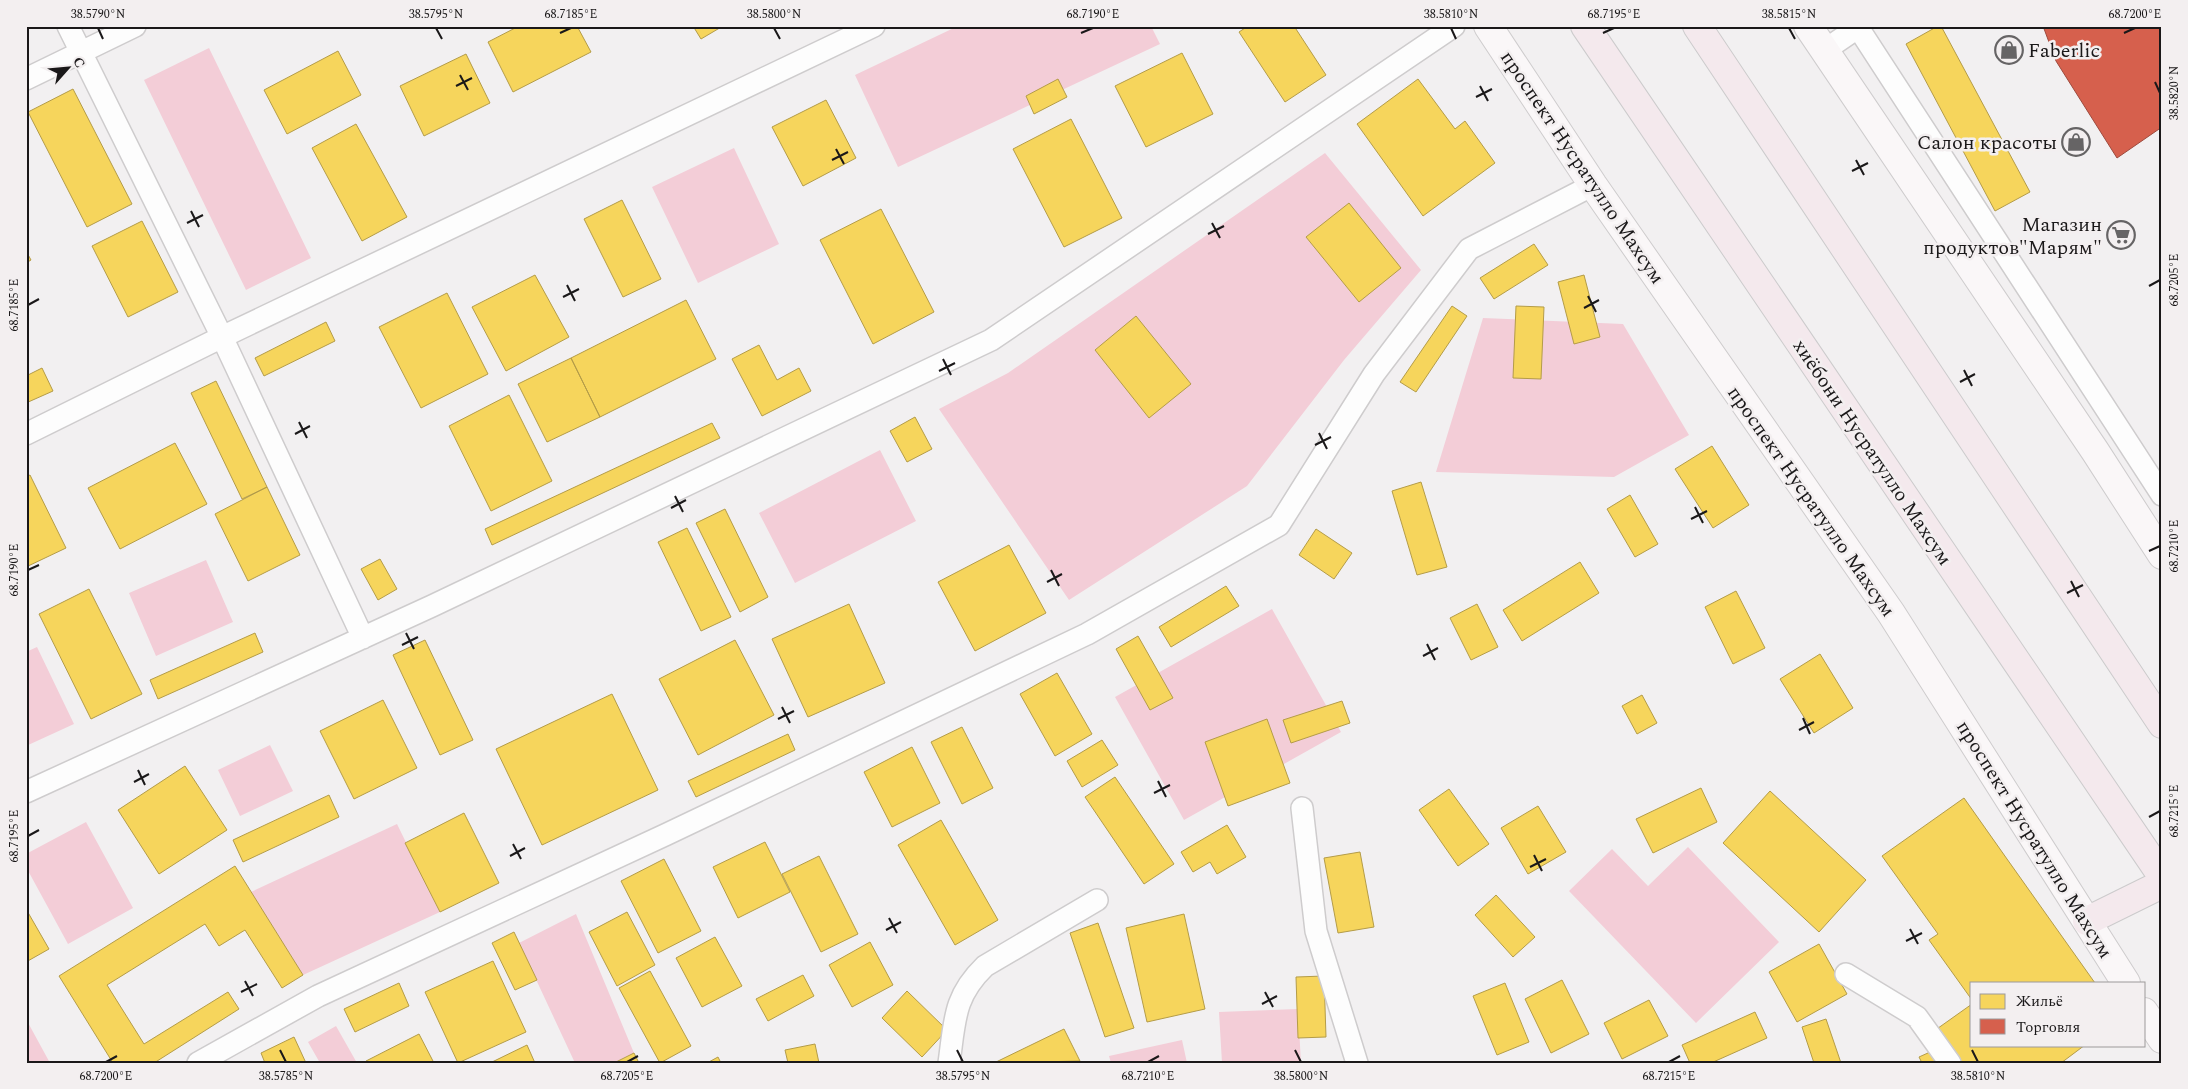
<svg xmlns="http://www.w3.org/2000/svg" width="2188" height="1089" font-family="Spectral,serif">
	<rect width="100%" height="100%" fill="#f2f0f1"/>
	<path fill="#f3cdd7" d="M958,26H1151L1160,44L898,167L855,75Z
		M209,48L311,258L246,290L144,80Z
		M734,148L779,244L698,283L652,187Z
		M1325,153L1421,270L1344,360L1247,486L1069,600L939,409L1008,373Z
		M1483,318L1623,324L1689,435L1614,477L1436,472Z
		M880,450L916,521L795,583L759,513Z
		M206,560L233,622L156,656L129,593Z
		M1272,609L1341,732L1184,820L1115,697Z
		M37,647L74,724L26,746V652Z
		M270,745L293,791L240,816L218,770Z
		M86,822L133,908L68,944L26,867V854Z
		M397,824L440,912L303,975L251,892Z
		M1688,847L1779,942L1696,1023L1569,891L1612,849L1648,886Z
		M576,914L634,1053L614,1063H575L519,943Z
		M1298,1009L1301,1063H1222L1219,1012Z
		M26,1019L50,1063H26Z
		M336,1026L357,1063H320L308,1042Z
		M1182,1040L1187,1063H1111L1109,1056Z"/>
	<path fill="#f6d55c" stroke="#b49c48" d="M519,26H577L591,52L513,92L488,42Z
		M693,26H723L701,39Z
		M1248,26H1294L1326,75L1285,102L1239,32Z
		M1938,26H1941L2030,192L1995,211L1906,44Z
		M338,51L361,95L287,134L264,90Z
		M1182,53L1213,114L1146,147L1115,86Z
		M466,54L490,103L424,136L400,86Z
		M1058,79L1067,97L1034,114L1026,96Z
		M1418,79L1455,129L1465,121L1495,163L1423,216L1357,124Z
		M73,89L132,204L87,227L28,112Z
		M826,100L856,158L803,186L772,127Z
		M1071,119L1122,218L1064,247L1013,149Z
		M356,124L407,217L362,241L312,148Z
		M622,200L661,279L623,297L584,219Z
		M1349,203L1401,268L1359,302L1306,237Z
		M881,209L934,312L873,344L820,240Z
		M142,221L178,292L128,317L92,246Z
		M1534,244L1548,265L1494,299L1480,278Z
		M26,251L31,260L26,263Z
		M535,275L569,337L506,371L472,307Z
		M1584,275L1600,337L1574,344L1558,282Z
		M447,293L488,374L421,408L379,327Z
		M686,300L716,359L600,417L571,358Z
		M1452,306L1467,316L1416,392L1400,382Z
		M1516,306L1544,307L1541,379L1513,378Z
		M1136,316L1191,384L1149,418L1095,350Z
		M326,322L335,341L264,376L255,358Z
		M759,345L777,380L799,368L811,391L762,416L732,359Z
		M571,358L600,417L547,442L518,384Z
		M42,368L53,391L26,403V376Z
		M216,381L267,487L242,499L191,393Z
		M509,395L552,481L491,511L449,426Z
		M915,417L932,449L907,462L890,431Z
		M712,423L720,438L492,545L485,529Z
		M175,443L207,504L120,549L88,488Z
		M1712,446L1749,505L1713,528L1675,469Z
		M30,475L66,548L26,567V477Z
		M1421,482L1447,567L1417,575L1392,491Z
		M267,487L300,555L248,581L215,514Z
		M1630,495L1658,544L1635,557L1607,509Z
		M725,509L768,597L740,612L696,523Z
		M687,528L731,617L701,631L658,542Z
		M1316,529L1352,553L1334,579L1299,555Z
		M1009,545L1046,613L975,651L938,582Z
		M380,559L397,589L378,600L361,569Z
		M1580,562L1599,593L1522,641L1503,610Z
		M1226,586L1239,606L1171,647L1159,627Z
		M89,589L142,694L91,719L39,614Z
		M1736,591L1765,648L1733,664L1705,607Z
		M849,604L885,683L808,717L772,639Z
		M1477,604L1498,647L1471,660L1450,618Z
		M255,633L263,652L158,699L150,680Z
		M1138,636L1173,698L1150,710L1116,649Z
		M425,640L473,740L440,755L393,655Z
		M735,640L774,715L698,755L659,679Z
		M1820,654L1853,708L1814,733L1780,679Z
		M1057,673L1092,734L1055,756L1020,694Z
		M612,694L658,790L542,845L496,749Z
		M1642,695L1657,723L1637,734L1622,706Z
		M383,700L417,768L354,799L320,731Z
		M1342,701L1350,723L1291,743L1283,720Z
		M1267,719L1290,783L1228,806L1205,742Z
		M962,727L993,788L962,804L931,742Z
		M788,734L795,750L696,797L688,781Z
		M1102,740L1118,765L1082,787L1067,761Z
		M912,747L940,803L892,827L864,772Z
		M185,766L227,830L159,874L118,810Z
		M1115,777L1174,864L1144,884L1085,797Z
		M1701,788L1717,822L1653,853L1636,819Z
		M1449,789L1489,844L1458,866L1419,810Z
		M1770,791L1866,880L1819,932L1723,843Z
		M329,795L339,817L243,862L233,840Z
		M1964,798L2007,859L2095,983H1972V1000L1929,940L1938,934L1882,856Z
		M1538,806L1566,852L1528,874L1501,828Z
		M464,813L499,883L440,912L405,843Z
		M941,820L998,920L955,945L898,845Z
		M1227,825L1246,857L1217,874L1210,862L1193,872L1181,852Z
		M765,842L790,892L738,918L713,867Z
		M1360,852L1374,927L1338,933L1324,858Z
		M819,856L858,934L821,952L782,874Z
		M664,859L701,931L658,953L621,881Z
		M235,866L303,975L282,988L245,930L219,946L205,924L107,985L144,1044L228,992L239,1009L154,1063H113L59,976Z
		M1496,895L1535,937L1513,957L1475,915Z
		M26,909L49,949L26,962Z
		M627,912L655,965L617,986L589,932Z
		M1184,914L1205,1009L1147,1022L1126,928Z
		M1098,923L1134,1028L1105,1037L1070,933Z
		M514,932L537,980L515,990L492,943Z
		M715,937L742,986L702,1007L676,958Z
		M870,942L893,985L852,1007L829,965Z
		M1819,944L1847,994L1797,1022L1769,972Z
		M493,961L526,1032L458,1063L425,992Z
		M650,971L691,1046L660,1063L619,988Z
		M803,975L814,996L768,1021L756,999Z
		M1324,976L1326,1037L1298,1038L1296,977Z
		M1562,980L1589,1034L1551,1053L1525,999Z
		M399,983L409,1006L355,1032L344,1009Z
		M1505,983L1529,1042L1497,1055L1473,996Z
		M907,991L947,1030L922,1057L882,1018Z
		M1649,1000L1668,1036L1622,1059L1604,1023Z
		M1972,1004V1045H2085L2061,1063H1957L1934,1031Z
		M1755,1012L1767,1038L1711,1063H1690L1682,1045Z
		M1826,1019L1841,1063H1814L1802,1027Z
		M1064,1029L1080,1061L994,1063Z
		M419,1034L434,1063H367L366,1061Z
		M294,1037L306,1063H265L261,1053Z
		M815,1044L819,1063H788L785,1050Z
		M527,1045L535,1063H490Z
		M1939,1048L1945,1063H1922L1919,1057Z
		M634,1053L639,1063H614Z
		M718,1057L721,1063H707Z"/>
	<path fill="#d6604d" stroke="#9e4a3d" d="M2043,26H2162V127L2117,158L2056,61Z"/>
	<g fill="none" stroke-linecap="round" stroke-linejoin="round">
		<defs>
			<path id="lane" d="M68,26L222,337L363,638
				M1857,26L2162,495
				M1825,50L1860,26
				M26,79L135,26
				M26,434L222,337L874,26
				M26,792L432,606L991,340L1454,26
				M1302,808L1316,931L1357,1063
				M1846,974L1917,1017L1950,1063
				M198,1063L318,996L665,835L1087,634L1279,525L1374,374L1469,249L1593,185
				M949,1063C955,1021 953,997 985,966L1097,900"/>
			<path id="secondary" d="M1488,26L1593,185L1891,613L2126,983
				M1808,26L2095,451L2162,555
				M2144,1012L2162,1039"/>
			<path id="highway" d="M1585,26L2162,876
				M1697,26L2162,724
				M2087,921L2162,884"/>
		</defs>
		<use href="#lane" stroke="#cecccd" stroke-width="24"/>
		<use href="#secondary" stroke="#cecccd" stroke-width="30"/>
		<use href="#highway" stroke="#cccbcc" stroke-width="30"/>
		<use href="#lane" stroke="#fdfdfd" stroke-width="21"/>
		<use href="#secondary" stroke="#faf7f8" stroke-width="28"/>
		<use href="#highway" stroke="#f4e9ed" stroke-width="28"/>
	</g>
	<path fill="none" stroke="#1a1819" stroke-width="2" d="M98,28L103,39M436,28L442,39M774,28L780,39M1451,28L1456,39M1789,28L1795,39M560,33L571,28M1081,33L1093,28M1603,33L1614,28M2124,33L2135,28M460,75L468,90M2155,82L2160,93M456,86L472,78M1480,86L1488,101M1476,97L1492,89M836,149L844,164M832,160L848,152M1856,160L1864,175M1852,171L1868,163M191,211L199,227M187,223L203,215M1212,223L1220,238M1208,234L1224,226M567,285L575,301M2149,286L2160,280M1588,296L1596,312M563,297L579,289M28,305L39,299M1584,308L1599,300M943,359L951,375M1964,370L1972,386M939,371L955,363M1960,382L1975,374M299,422L307,438M1319,433L1327,449M295,434L310,426M1315,445L1331,437M675,496L683,512M1695,507L1703,523M671,508L686,500M1691,519L1707,511M2149,551L2160,546M28,570L39,565M1051,570L1059,586M2071,581L2079,597M1047,582L1062,574M2067,593L2083,585M406,633L414,649M1427,644L1435,660M402,645L418,637M1423,656L1438,648M782,707L790,723M1803,718L1810,734M778,719L794,711M1799,730L1814,722M138,770L145,785M1158,781L1166,797M134,782L149,774M1154,793L1170,785M2149,817L2160,811M28,836L39,830M513,844L521,859M1534,855L1542,871M510,856L525,848M1530,867L1546,859M889,918L897,933M1910,929L1918,944M886,930L901,922M1906,941L1922,933M245,981L253,996M241,992L257,984M1265,992L1273,1007M1262,1004L1277,996M280,1050L286,1062M957,1050L963,1062M1295,1050L1301,1062M1972,1050L1978,1062M106,1062L117,1056M627,1062L638,1056M1148,1062L1159,1056M1669,1062L1680,1056"/>
	<defs>
		<symbol id="shop-ring" viewBox="-11 -11 22 22"><circle r="9.5" fill="#f3eff0" stroke="#666465" stroke-width="1.5"/><path d="M-5-2.5h2.3a2.7 3.5 0 0 1 5.4 0H5L5.5 6h-11ZM-1.5-2.5h3a1.5 2.3 0 0 0-3 0Z" fill="#666465"/></symbol>
		<symbol id="supermarket-ring" viewBox="-11 -11 22 22"><circle r="9.5" fill="#f3eff0" stroke="#666465" stroke-width="1.5"/><path d="M-6-5.5h2.5l.6 2H6L4.5 2H-2.5L-4.4-4H-6ZM-1.5 3.2a1.3 1.3 0 1 0 .1 0ZM3 3.2a1.3 1.3 0 1 0 .1 0Z" fill="#666465"/></symbol>
	</defs>
	<g fill-rule="evenodd">
		<use href="#shop-ring" x="1993" y="34" width="32" height="32"/>
		<use href="#shop-ring" x="2060" y="126" width="32" height="32"/>
		<use href="#supermarket-ring" x="2105" y="219" width="32" height="32"/>
	</g>
	<g text-anchor="middle" stroke-width="5" stroke-linejoin="round" paint-order="stroke">
		<g font-size="20" fill="#1a1819" stroke="#f3eff0" text-anchor="end">
			<text x="2028" y="57" text-anchor="start">Faberlic</text>
			<text x="2057" y="149">Салон красоты</text>
			<text x="2102" y="231">Магазин<tspan x="2102" dy="23">продуктов"Марям"</tspan></text>
		</g>
		<g font-size="20" fill="#1a1819" stroke="#f3eff0">
			<text transform="translate(1583 167) rotate(56)" y="7">проспект Нусратулло Махсум</text>
			<text transform="translate(1873 452) rotate(56)" y="7">хиёбони Нусратулло Махсум</text>
			<text transform="translate(1812 501) rotate(55)" y="7">проспект Нусратулло Махсум</text>
			<text transform="translate(2035 839) rotate(58)" y="7">проспект Нусратулло Махсум</text>
		</g>
	</g>
	<rect width="2188" height="1089" fill="none" stroke="#f3eff0" stroke-width="55"/>
	<rect x="1970" y="982" width="175" height="65" fill="#f3eff0" stroke="#9c999a"/>
	<rect x="1980" y="994" width="25" height="15" fill="#f6d55c" stroke="#9c999a"/>
	<text x="2016" y="1006" font-size="15" fill="#1a1819">Жильё</text>
	<rect x="1980" y="1019" width="25" height="15" fill="#d6604d" stroke="#9c999a"/>
	<text x="2016" y="1032" font-size="15" fill="#1a1819">Торговля</text>
	<g transform="translate(68 68) rotate(63)" stroke="#f3eff0" stroke-width="4" paint-order="stroke">
	<path d="M0-4L9 19L0 12L-9 19Z" fill="#1a1819"/>
	<text y="-8" font-size="14" font-weight="bold" text-anchor="middle" fill="#1a1819">С</text>
	</g>
	<rect x="28" y="28" width="2132" height="1034" fill="none" stroke="#1a1819" stroke-width="2"/>
	<g font-size="12" text-anchor="middle" fill="#1a1819">
		<text x="98" y="18">38.5790°N</text>
		<text x="436" y="18">38.5795°N</text>
		<text x="571" y="18">68.7185°E</text>
		<text x="774" y="18">38.5800°N</text>
		<text x="1093" y="18">68.7190°E</text>
		<text x="1451" y="18">38.5810°N</text>
		<text x="1614" y="18">68.7195°E</text>
		<text x="1789" y="18">38.5815°N</text>
		<text x="2135" y="18">68.7200°E</text>
		<text transform="translate(2174 93) rotate(-90)" y="4">38.5820°N</text>
		<text transform="translate(2174 280) rotate(-90)" y="4">68.7205°E</text>
		<text transform="translate(14 305) rotate(-90)" y="4">68.7185°E</text>
		<text transform="translate(2174 546) rotate(-90)" y="4">68.7210°E</text>
		<text transform="translate(14 570) rotate(-90)" y="4">68.7190°E</text>
		<text transform="translate(2174 811) rotate(-90)" y="4">68.7215°E</text>
		<text transform="translate(14 836) rotate(-90)" y="4">68.7195°E</text>
		<text x="106" y="1080">68.7200°E</text>
		<text x="286" y="1080">38.5785°N</text>
		<text x="627" y="1080">68.7205°E</text>
		<text x="963" y="1080">38.5795°N</text>
		<text x="1148" y="1080">68.7210°E</text>
		<text x="1301" y="1080">38.5800°N</text>
		<text x="1669" y="1080">68.7215°E</text>
		<text x="1978" y="1080">38.5810°N</text>
	</g>
</svg>
